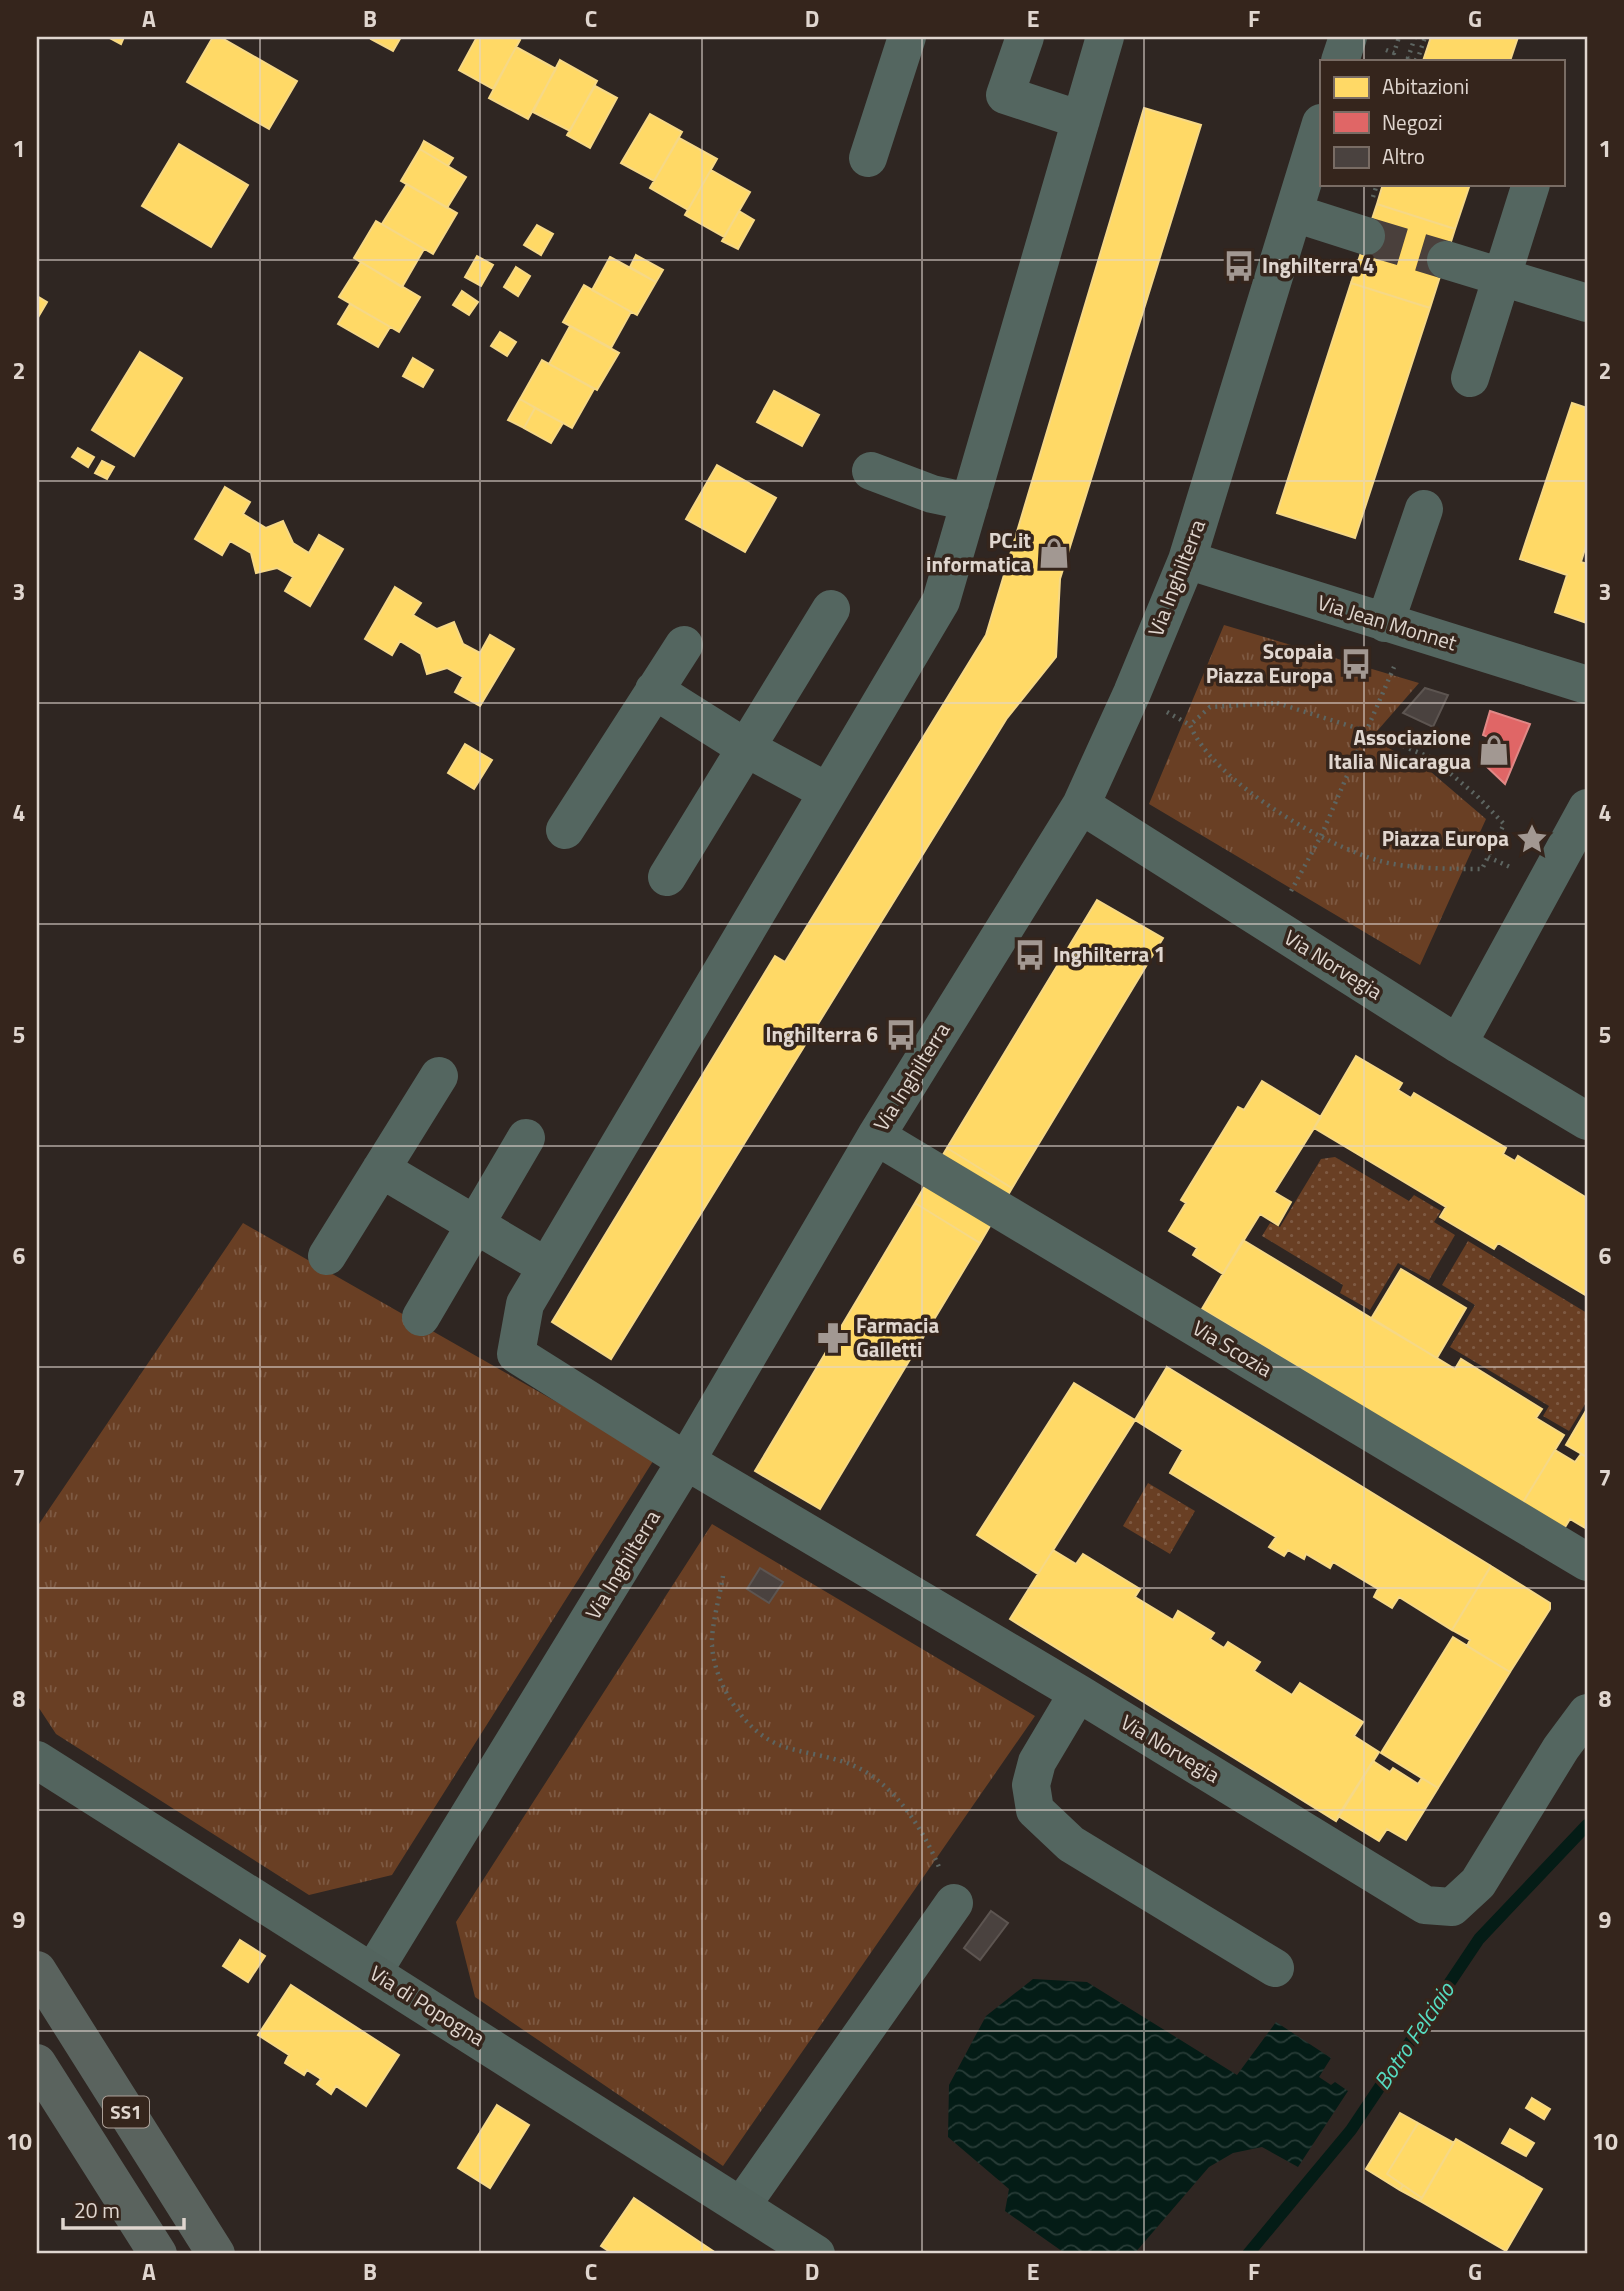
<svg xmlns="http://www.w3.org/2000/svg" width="1624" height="2291" font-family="'Titillium Web',sans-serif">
	<defs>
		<pattern id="grass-dots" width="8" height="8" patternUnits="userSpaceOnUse" patternTransform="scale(1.75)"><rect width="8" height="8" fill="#693f24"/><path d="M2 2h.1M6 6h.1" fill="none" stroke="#7e5a43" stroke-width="1.8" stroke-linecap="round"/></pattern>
		<pattern id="park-tufts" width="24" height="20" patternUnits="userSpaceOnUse" patternTransform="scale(1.75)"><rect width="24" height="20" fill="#693f24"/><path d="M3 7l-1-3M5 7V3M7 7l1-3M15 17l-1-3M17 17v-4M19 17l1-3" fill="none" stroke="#7e5a43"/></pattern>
		<pattern id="water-waves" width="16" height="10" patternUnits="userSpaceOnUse" patternTransform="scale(1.75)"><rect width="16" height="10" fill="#041c16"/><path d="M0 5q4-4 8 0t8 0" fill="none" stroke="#283c37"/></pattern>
	</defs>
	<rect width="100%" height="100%" fill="#2f2622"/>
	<path fill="url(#grass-dots)" d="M1335,1157L1409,1201L1414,1195L1441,1211L1434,1222L1455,1235L1429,1280L1398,1263L1370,1310L1340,1293L1343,1285L1262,1236L1270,1223L1280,1227L1321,1159Z
		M1468,1241L1587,1313V1401L1569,1431L1543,1416L1549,1406L1450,1347L1475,1305L1442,1285Z
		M1148,1483L1195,1511L1170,1554L1123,1526Z"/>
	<path fill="url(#park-tufts)" d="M1224,625L1419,683L1371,738L1431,772L1486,819L1420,965L1149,804Z
		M243,1223L655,1458L392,1875L309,1895L56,1734L37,1705V1527Z
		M712,1524L1035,1716L723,2166L475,1997L456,1922Z"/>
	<path fill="url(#water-waves)" d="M1033,1979L1087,1982L1237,2075L1276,2022L1331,2058L1319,2077L1331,2085L1335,2082L1348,2091L1298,2167L1262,2147L1233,2153L1209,2167L1134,2254H1066L1005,2211L1009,2189L948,2137L949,2085L986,2016Z"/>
	<path fill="#ffd966" stroke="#f6d886" stroke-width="2" d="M108,37H124L121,44Z
		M213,37H220L297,81L269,129L187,82Z
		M372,37H401L393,51L371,39Z
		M477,37H513L520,40L493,89L459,70Z
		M1431,37H1518L1510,61H1423Z
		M516,47L556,69L528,119L489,98Z
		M560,60L597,81L570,131L533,112Z
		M595,86L617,98L590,148L567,135Z
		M1144,108L1201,125L1060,579L1056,657L1007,718L611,1359L552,1322L775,956L785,962L986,635Z
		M650,114L682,132L654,181L621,163Z
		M679,138L717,159L688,210L650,188Z
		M424,141L453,158L448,166L420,149Z
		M179,144L248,185L211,247L142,206Z
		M420,149L466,177L447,208L401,181Z
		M711,170L750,192L724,237L685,215Z
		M407,184L457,213L433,254L382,224Z
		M1383,184H1470L1455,229L1377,204Z
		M1377,204L1455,229L1430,308L1351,283Z
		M739,211L754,220L738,249L722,241Z
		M376,221L424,249L402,287L354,258Z
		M537,225L553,234L541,255L524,245Z
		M636,255L663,270L656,282L630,267Z
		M477,256L493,265L481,286L465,277Z
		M610,257L656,282L637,315L592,290Z
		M361,262L420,297L399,332L339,297Z
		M516,267L530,276L518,296L504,287Z
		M1351,283L1430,308L1355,538L1277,513Z
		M584,285L631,312L611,348L563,322Z
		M462,291L478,302L469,315L453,305Z
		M37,296L47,302L37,319Z
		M350,304L390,327L378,347L338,324Z
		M570,326L619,353L597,390L549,364Z
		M500,332L516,342L507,356L491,346Z
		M140,352L182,378L134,456L92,430Z
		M413,358L433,370L423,387L403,376Z
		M542,360L594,389L572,428L520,399Z
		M774,391L819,415L802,446L757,422Z
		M520,399L535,408L524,428L508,420Z
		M1572,403L1587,408V542L1581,562L1587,564V623L1555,612L1567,575L1520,559Z
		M535,408L563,423L551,443L524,428Z
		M78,448L94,457L88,467L72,457Z
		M102,461L114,467L107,479L95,473Z
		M717,465L776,498L745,552L686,519Z
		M225,487L250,502L243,514L266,528L283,521L293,543L309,553L319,535L343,549L310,606L285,591L293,577L277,568L256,573L251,553L230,541L222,555L195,539Z
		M395,587L421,603L413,615L437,629L454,622L463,644L480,653L490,635L514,649L480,706L455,692L463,677L447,668L427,674L421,654L400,641L392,655L365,639Z
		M465,744L492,760L474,789L448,773Z
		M1097,900L1163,938L1012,1188L947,1148Z
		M1356,1056L1402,1083L1398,1090L1411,1098L1414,1093L1506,1148L1503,1154L1515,1161L1518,1156L1587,1198V1296L1498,1243L1494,1249L1440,1217L1446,1207L1314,1128Z
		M1262,1081L1321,1117L1274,1192L1291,1202L1278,1225L1260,1214L1223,1274L1193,1255L1197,1248L1169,1231L1186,1203L1181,1200L1238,1107L1244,1110Z
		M947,1148L1012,1188L980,1243L915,1203Z
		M915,1203L980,1243L820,1509L755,1471Z
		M1243,1240L1455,1369L1461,1359L1542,1409L1536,1418L1564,1435L1522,1504L1202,1309Z
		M1401,1269L1466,1308L1437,1358L1371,1319Z
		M1167,1367L1491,1566L1452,1630L1399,1597L1392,1608L1374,1597L1378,1589L1333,1562L1330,1568L1306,1554L1304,1559L1288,1550L1284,1556L1269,1547L1276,1537L1170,1473L1183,1450L1135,1420Z
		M1074,1383L1135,1420L1038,1574L977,1535Z
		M1587,1409V1457L1566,1445Z
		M1555,1450L1575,1462L1581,1454L1587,1457V1529L1570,1519L1562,1532L1522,1504Z
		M1053,1550L1076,1564L1083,1554L1140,1589L1135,1597L1173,1620L1178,1611L1214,1633L1210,1639L1224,1648L1228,1642L1260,1662L1254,1671L1292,1695L1300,1683L1363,1722L1354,1736L1379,1752L1336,1821L1010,1619Z
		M1491,1566L1550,1603V1609L1510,1672L1467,1646L1470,1640L1452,1630Z
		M1453,1637L1510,1672L1438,1788L1381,1753Z
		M1373,1761L1390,1772L1393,1768L1418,1784L1422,1778L1438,1788L1406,1840L1387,1829L1379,1841L1338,1816Z
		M240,1940L265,1956L248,1982L223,1966Z
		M291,1985L399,2055L366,2106L336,2086L331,2094L317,2084L321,2079L307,2070L304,2075L285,2063L289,2055L258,2035Z
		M1532,2098L1550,2109L1544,2119L1526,2108Z
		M497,2105L529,2125L490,2188L458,2168Z
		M1400,2113L1418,2123L1387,2174L1403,2185L1400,2190L1366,2169Z
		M1418,2123L1454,2143L1422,2198L1387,2174Z
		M1510,2129L1534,2143L1526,2156L1502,2143Z
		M1456,2139L1542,2189L1506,2251L1420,2201Z
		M1403,2185L1422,2198L1420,2201L1400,2190Z
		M634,2198L716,2253V2254H613L601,2246Z"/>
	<path fill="#e06666" stroke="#e08886" stroke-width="2" d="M1490,711L1530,724L1505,784L1484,764L1495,740L1483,735Z"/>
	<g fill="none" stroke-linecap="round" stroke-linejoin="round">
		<path stroke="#041c16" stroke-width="12" d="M1248,2254L1351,2130L1479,1939L1587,1825"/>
	</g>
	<path fill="#4a423f" stroke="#5d5551" stroke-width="2" d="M1425,688L1448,695L1433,727L1403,713Z
		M760,1568L783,1582L769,1603L747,1589Z
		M991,1911L1008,1923L980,1960L964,1948Z"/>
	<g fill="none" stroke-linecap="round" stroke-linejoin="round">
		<path stroke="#4a403c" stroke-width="38" stroke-dasharray="38 19" stroke-linecap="butt" d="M1366,236L1446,260"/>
		<path stroke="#5d6561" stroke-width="4.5" stroke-dasharray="2 5" stroke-linecap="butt" d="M1415,37L1408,58L1417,61
			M1386,50L1394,53L1399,37
			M1417,61L1425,37
			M1373,197L1377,184
			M1277,703L1366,731L1432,758L1477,796L1504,824L1482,869C1451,869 1409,869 1380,861C1323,845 1213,781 1190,725L1210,707Z
			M1167,712L1190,725
			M1488,857L1510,867
			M1291,891L1321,836L1394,667
			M723,1576C720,1595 711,1627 712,1645C714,1684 745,1733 782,1746C811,1756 842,1756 869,1774C901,1795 924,1832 939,1867"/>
		<path stroke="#546660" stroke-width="38" d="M1025,37L1005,95L1081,120
			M1105,37L941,601L525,1304L516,1354L686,1461L1078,1693L1425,1905L1452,1907L1478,1883L1561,1748L1587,1713
			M1340,61L1348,37
			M868,158L907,37
			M1294,213L1366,236
			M1446,260L1587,303
			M1470,378L1531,184
			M871,471L932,494L970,502
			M1187,560L1587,685
			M1385,623L1424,509
			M654,690L746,748L828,792
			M1081,805L1458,1044L1587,1121
			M565,830L684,645
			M667,877L831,609
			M1458,1044L1587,808
			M876,1136L1587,1562
			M381,1169L547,1267
			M327,1256L439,1076
			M421,1317L526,1138
			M1078,1693L1037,1762L1031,1785L1035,1810L1071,1844L1275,1968
			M373,1972L686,1461L876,1136L1081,805L1132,693L1187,560L1321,123
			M742,2205L954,1903"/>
		<path stroke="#53645e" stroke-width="38" d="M37,1760L816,2254"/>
		<path stroke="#5a635e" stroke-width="38" d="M37,1970L216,2254
			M37,2063L158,2254"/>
	</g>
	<path fill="none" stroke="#e0d6cf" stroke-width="2" stroke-opacity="0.55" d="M260,37V2254M480,37V2254M702,37V2254M922,37V2254M1144,37V2254M1364,37V61M1364,184V2254M37,260H1587M37,481H1587M37,703H1587M37,924H1587M37,1146H1587M37,1367H1587M37,1588H1587M37,1810H1587M37,2031H1587"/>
	<defs>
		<symbol id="bus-bare" viewBox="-9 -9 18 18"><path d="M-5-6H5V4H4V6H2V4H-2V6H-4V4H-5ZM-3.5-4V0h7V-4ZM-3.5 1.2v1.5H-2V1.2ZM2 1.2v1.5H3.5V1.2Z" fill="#a29892" stroke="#35251c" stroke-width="2.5" paint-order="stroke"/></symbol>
		<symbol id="shop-bare" viewBox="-9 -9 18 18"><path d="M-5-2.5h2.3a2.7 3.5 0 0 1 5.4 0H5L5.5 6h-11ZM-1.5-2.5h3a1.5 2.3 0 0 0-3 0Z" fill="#a29892" stroke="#35251c" stroke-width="2.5" paint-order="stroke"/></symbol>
		<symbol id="sight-bare" viewBox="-9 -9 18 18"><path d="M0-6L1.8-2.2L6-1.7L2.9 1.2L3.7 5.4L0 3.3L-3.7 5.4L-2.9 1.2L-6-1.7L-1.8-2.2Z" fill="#a29892" stroke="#35251c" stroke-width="2.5" paint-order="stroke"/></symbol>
		<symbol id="pharmacy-bare" viewBox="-9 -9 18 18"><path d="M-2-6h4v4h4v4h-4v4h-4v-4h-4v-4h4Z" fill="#a29892" stroke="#35251c" stroke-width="2.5" paint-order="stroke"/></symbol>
	</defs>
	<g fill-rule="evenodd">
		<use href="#bus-bare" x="1217" y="244" width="44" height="44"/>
		<use href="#shop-bare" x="1032" y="531" width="44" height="44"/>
		<use href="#bus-bare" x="1334" y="642" width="44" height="44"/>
		<use href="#shop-bare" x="1472" y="728" width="44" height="44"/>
		<use href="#sight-bare" x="1510" y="817" width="44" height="44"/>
		<use href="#bus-bare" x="1008" y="933" width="44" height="44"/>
		<use href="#bus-bare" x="879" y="1013" width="44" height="44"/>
		<use href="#pharmacy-bare" x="811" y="1316" width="44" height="44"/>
	</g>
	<g text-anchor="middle" stroke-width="7" stroke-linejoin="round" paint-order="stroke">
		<rect fill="#35251c" stroke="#ada199" stroke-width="2" x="103" y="2096.5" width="46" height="31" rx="5"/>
		<g font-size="19" font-weight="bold" fill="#e0d6cf">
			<text x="126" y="2119">SS1</text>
		</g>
		<g font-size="21" font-weight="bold" fill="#e0d6cf" stroke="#35251c" text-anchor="end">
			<text x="1262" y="273" text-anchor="start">Inghilterra 4</text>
			<text x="1031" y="548">PC.it<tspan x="1031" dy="24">informatica</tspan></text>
			<text x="1333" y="659">Scopaia<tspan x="1333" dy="24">Piazza Europa</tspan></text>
			<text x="1471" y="745">Associazione<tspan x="1471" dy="24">Italia Nicaragua</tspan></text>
			<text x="1509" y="846">Piazza Europa</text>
			<text x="1053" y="962" text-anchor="start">Inghilterra 1</text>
			<text x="878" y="1042">Inghilterra 6</text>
			<text x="856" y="1333" text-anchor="start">Farmacia<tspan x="856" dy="24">Galletti</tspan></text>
		</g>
		<g font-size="21" fill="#e0d6cf" stroke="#35251c">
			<text transform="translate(1177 578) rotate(-69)" y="7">Via Inghilterra</text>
			<text transform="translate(1387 623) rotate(17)" y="7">Via Jean Monnet</text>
			<text transform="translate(1333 965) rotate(32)" y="7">Via Norvegia</text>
			<text transform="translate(912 1077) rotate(-58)" y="7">Via Inghilterra</text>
			<text transform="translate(1232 1349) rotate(31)" y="7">Via Scozia</text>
			<text transform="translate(623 1565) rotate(-59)" y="7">Via Inghilterra</text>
			<text transform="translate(1170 1749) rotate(31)" y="7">Via Norvegia</text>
			<text transform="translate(427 2006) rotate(32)" y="7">Via di Popogna</text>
		</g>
		<g font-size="23" font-style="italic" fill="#56dcc1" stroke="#35251c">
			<text transform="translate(1414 2036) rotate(-56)" y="8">Botro Felciaio</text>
		</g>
	</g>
	<rect width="1624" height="2291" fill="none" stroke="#35251c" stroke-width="77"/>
	<rect x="1320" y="60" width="245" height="126" fill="#35251c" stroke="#796c64" stroke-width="2"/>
	<rect x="1334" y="77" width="35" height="21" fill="#ffd966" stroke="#796c64" stroke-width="2"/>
	<text x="1382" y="94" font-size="21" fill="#e0d6cf">Abitazioni</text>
	<rect x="1334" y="112" width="35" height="21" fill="#e06666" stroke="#796c64" stroke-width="2"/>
	<text x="1382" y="130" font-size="21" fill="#e0d6cf">Negozi</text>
	<rect x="1334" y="147" width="35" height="21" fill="#4a423f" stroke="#796c64" stroke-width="2"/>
	<text x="1382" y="164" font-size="21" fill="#e0d6cf">Altro</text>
	<path d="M63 2218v10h121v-10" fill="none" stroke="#e0d6cf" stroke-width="3.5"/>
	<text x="74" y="2218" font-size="21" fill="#e0d6cf" stroke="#35251c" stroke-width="5" paint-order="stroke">20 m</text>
	<rect x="38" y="38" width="1548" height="2214" fill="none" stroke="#e0d6cf" stroke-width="2.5"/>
	<g font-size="23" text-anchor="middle" font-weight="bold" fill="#e0d6cf">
		<text x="149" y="27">A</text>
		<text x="370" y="27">B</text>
		<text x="591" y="27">C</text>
		<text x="812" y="27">D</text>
		<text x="1033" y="27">E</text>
		<text x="1254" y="27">F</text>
		<text x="1475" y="27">G</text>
		<text x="19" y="157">1</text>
		<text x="1605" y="157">1</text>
		<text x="19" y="379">2</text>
		<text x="1605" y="379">2</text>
		<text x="19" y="600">3</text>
		<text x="1605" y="600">3</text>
		<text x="19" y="821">4</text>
		<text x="1605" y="821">4</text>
		<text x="19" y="1043">5</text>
		<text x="1605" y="1043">5</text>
		<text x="19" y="1264">6</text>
		<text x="1605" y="1264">6</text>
		<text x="19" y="1486">7</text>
		<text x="1605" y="1486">7</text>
		<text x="19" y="1707">8</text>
		<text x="1605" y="1707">8</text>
		<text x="19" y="1928">9</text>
		<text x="1605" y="1928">9</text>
		<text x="19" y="2150">10</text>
		<text x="1605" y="2150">10</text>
		<text x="149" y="2280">A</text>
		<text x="370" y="2280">B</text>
		<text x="591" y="2280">C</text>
		<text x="812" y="2280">D</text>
		<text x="1033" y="2280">E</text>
		<text x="1254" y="2280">F</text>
		<text x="1475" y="2280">G</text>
	</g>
</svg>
